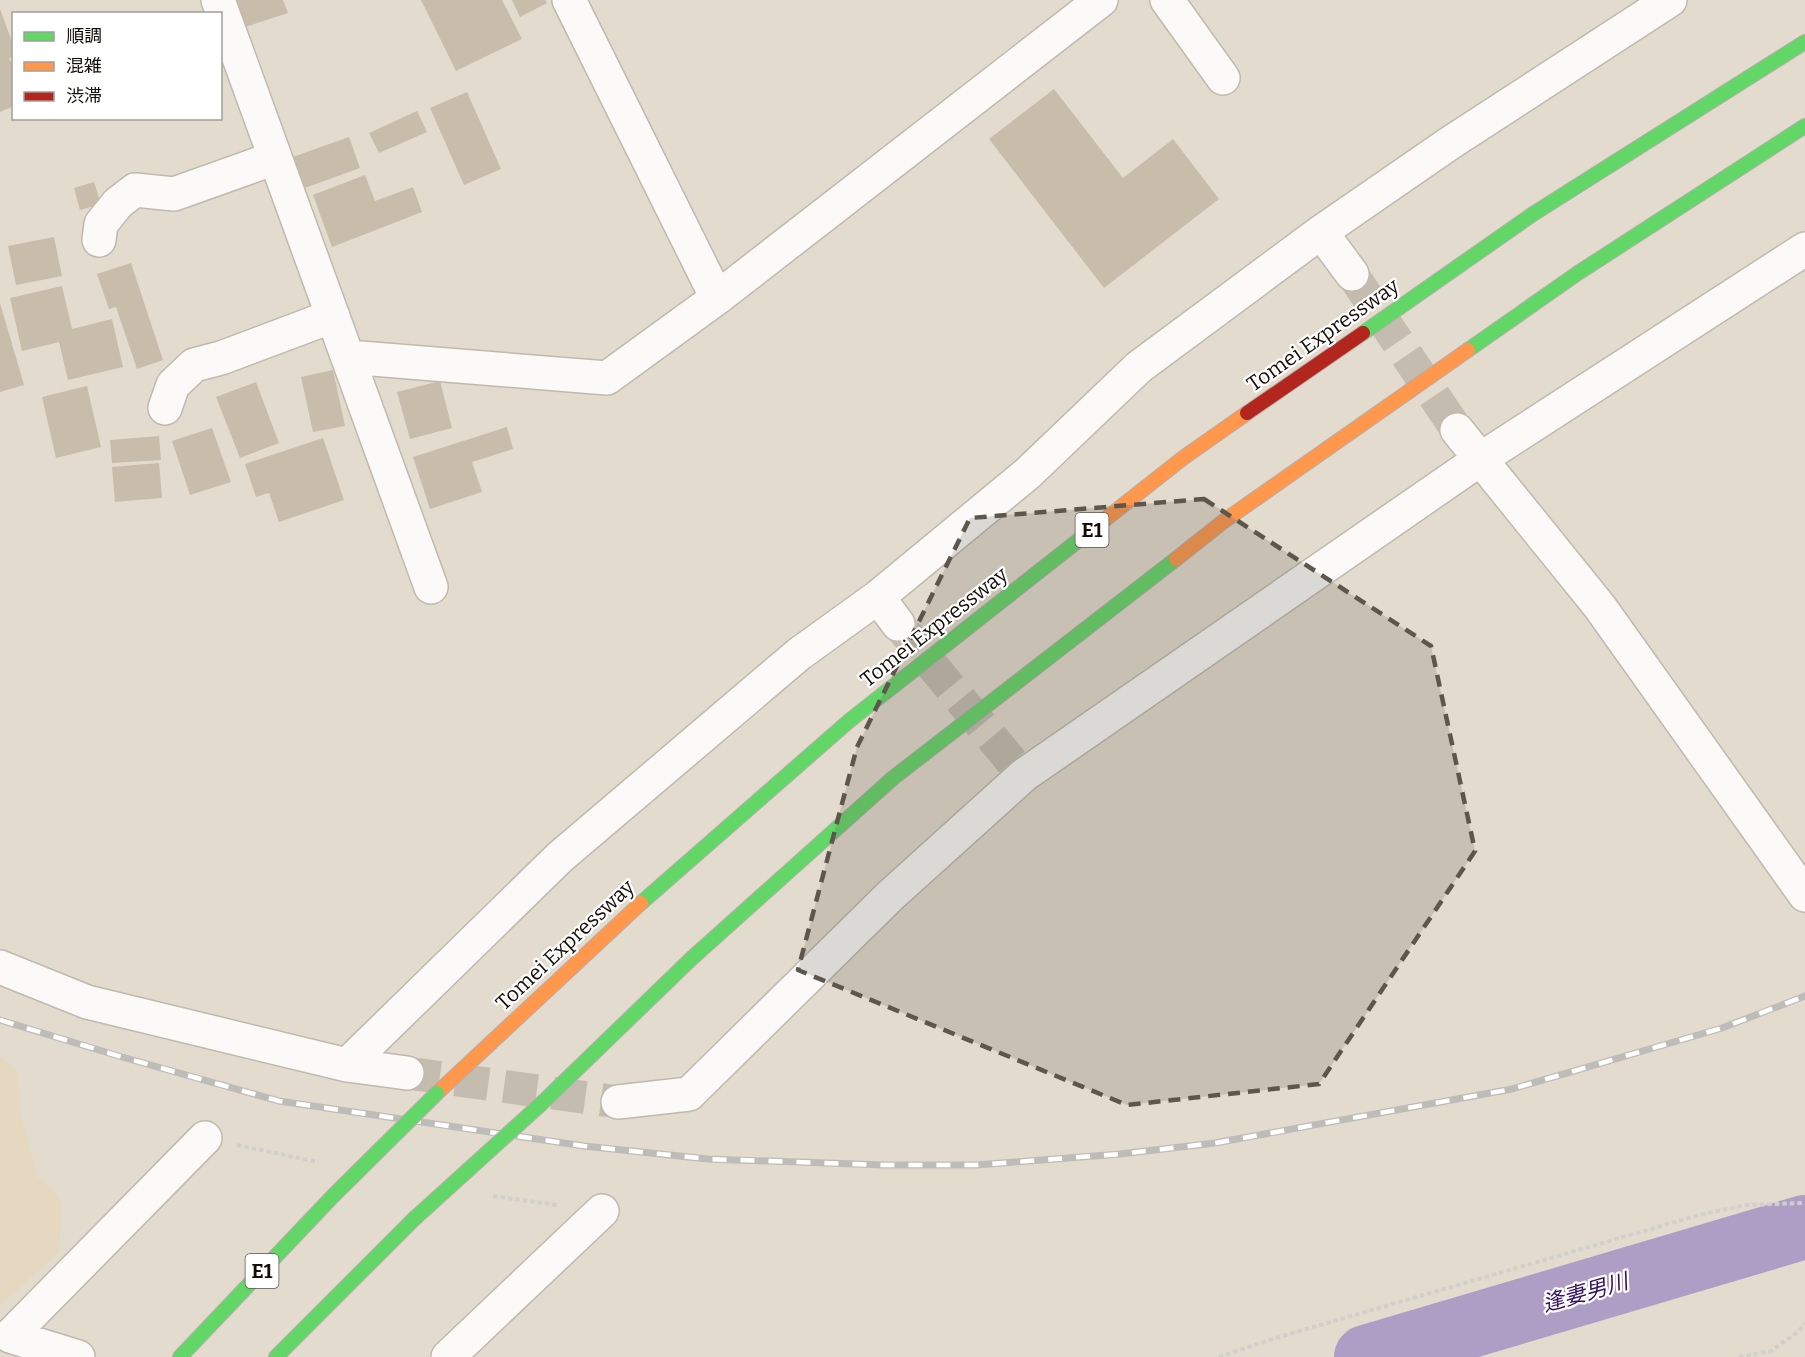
<svg xmlns="http://www.w3.org/2000/svg" width="1805" height="1357" font-family="Bitter,'Noto Sans JP',serif">
	<rect width="100%" height="100%" fill="#e3dbcd"/>
	<path fill="#e5d7c0" d="M0,1057L16,1068L19,1106L37,1177L54,1191L62,1204L59,1252L0,1305Z"/>
	<g fill="none" stroke-linecap="round" stroke-linejoin="round">
		<path stroke="#ae9ec6" stroke-width="64" d="M1366,1357L1805,1227"/>
	</g>
	<path fill="#c8bdaa" d="M229,0H283L288,13L239,29Z
		M421,0H502L522,39L456,71Z
		M512,0H545L547,3L520,17Z
		M0,9L14,47V57L9,58L14,69V106L0,112Z
		M1054,89L1123,178L1173,139L1219,199L1104,288L989,139Z
		M467,92L501,169L464,185L430,108Z
		M417,111L427,132L379,153L369,133Z
		M349,137L360,168L302,189L290,158Z
		M365,175L375,201L413,187L422,212L332,247L313,195Z
		M94,182L101,204L80,210L74,188Z
		M54,237L62,276L16,285L8,246Z
		M131,263L163,360L137,369L116,307L109,309L97,274Z
		M62,286L72,329L112,319L123,367L68,380L59,342L22,351L10,298Z
		M0,303L24,385L0,392Z
		M333,370L345,426L313,432L301,377Z
		M440,381L452,428L410,439L397,392Z
		M256,382L279,443L240,458L216,397Z
		M87,386L101,447L56,458L42,397Z
		M507,427L513,449L472,462L482,492L430,509L413,457Z
		M212,428L231,482L190,495L172,441Z
		M159,436L161,460L112,463L110,440Z
		M323,438L344,500L279,522L269,493L256,497L245,464Z
		M159,463L162,498L115,502L112,467Z"/>
	<g fill="none" stroke-linecap="round" stroke-linejoin="round">
		<path stroke="#c4bcaf" stroke-width="33" stroke-dasharray="33 16" stroke-linecap="butt" d="M1352,274L1457,430
			M898,624L1012,762
			M407,1073L618,1102"/>
		<defs>
			<path id="street" d="M218,0L431,587
				M569,0L717,298
				M1167,0L1223,78
				M1321,232L1352,274
				M99,240L101,224L118,203L135,190L174,194L275,158
				M348,357L607,378L717,298L1101,0
				M165,408L173,385L194,365L221,358L333,316
				M1457,430L1600,607L1805,895
				M878,597L898,624
				M0,967L87,1002L347,1065L407,1073
				M347,1065L560,857L799,654L878,597L1027,474L1139,367L1321,232L1450,143L1670,0
				M618,1102L689,1094L890,896L1024,775L1479,460L1805,249
				M78,1357L10,1336L205,1138
				M448,1357L602,1211"/>
			<path id="fast" d="M1363,333L1533,214L1805,42
				M1468,350L1578,273L1805,126
				M641,903L849,721L1098,525
				M541,1104L691,959L893,778L1176,559
				M180,1357L334,1195
				M276,1357L414,1219"/>
			<path id="slow" d="M1098,525L1183,458L1247,413
				M1176,559L1224,521L1468,350
				M437,1093L641,903"/>
			<path id="jam" d="M1247,413L1363,333"/>
		</defs>
		<use href="#street" stroke="#c0b9ae" stroke-width="36"/>
		<use href="#fast" stroke="#b4aeae" stroke-width="16"/>
		<use href="#slow" stroke="#b4aeae" stroke-width="16"/>
		<use href="#jam" stroke="#b4aeae" stroke-width="16"/>
		<path stroke="#d2d0cc" stroke-width="4" stroke-dasharray="4.5 3" stroke-linecap="butt" d="M237,1145L318,1162
			M493,1196L557,1205
			M1219,1357L1272,1339L1699,1215L1746,1205L1805,1203
			M1739,1357L1771,1351L1799,1331L1805,1323"/>
		<use href="#street" stroke="#fbfaf8" stroke-width="33"/>
		<use href="#fast" stroke="#63d668" stroke-width="14"/>
		<use href="#slow" stroke="#ff974d" stroke-width="14"/>
		<use href="#jam" stroke="#b3261e" stroke-width="14"/>
		<defs>
			<path id="rail" d="M0,1020L122,1057L279,1101L584,1146L708,1159L884,1165H976L1120,1154L1215,1143L1512,1089L1722,1028L1805,996"/>
		</defs>
		<use href="#rail" stroke="#bebcb9" stroke-width="7"/>
		<use href="#rail" stroke="#fff" stroke-width="4.5" stroke-dasharray="14" stroke-linecap="butt"/>
		<defs>
			<path id="fast-bridge" d="M334,1195L437,1093
				M414,1219L541,1104"/>
		</defs>
		<use href="#fast-bridge" stroke="#b4aeae" stroke-width="16" stroke-linecap="butt"/>
		<use href="#fast-bridge" stroke="#63d668" stroke-width="14"/>
	</g>
	<path fill="#5c564c" fill-opacity="0.2" stroke="#5c564c" stroke-width="4.5" stroke-dasharray="12 8" stroke-linejoin="round" d="M1204,499L1431,646L1475,851L1319,1084L1127,1105L798,970L857,747L970,518Z"/>
	<g text-anchor="middle" stroke-width="4.5" stroke-linejoin="round" paint-order="stroke">
		<g fill="#fff" stroke="#5a5651" stroke-width="1.5">
			<rect x="1075.5" y="513" width="33" height="34" rx="4.5"/>
			<rect x="245.5" y="1254" width="33" height="34" rx="4.5"/>
		</g>
		<g font-size="20" font-weight="bold" fill="#130e06">
			<text x="1092" y="537">E1</text>
			<text x="262" y="1278">E1</text>
		</g>
		<g font-size="21" fill="#130e06" stroke="#fff">
			<text transform="translate(1323 335) rotate(-35)" y="7">Tomei Expressway</text>
			<text transform="translate(934 627) rotate(-38)" y="7">Tomei Expressway</text>
			<text transform="translate(565 945) rotate(-43)" y="7">Tomei Expressway</text>
		</g>
		<g font-size="22" font-style="italic" fill="#36145f" stroke="#fff">
			<text transform="translate(1585 1292) rotate(-16)" y="8">逢妻男川</text>
		</g>
	</g>
	<rect x="12" y="12" width="210" height="108" fill="#ffffff" stroke="#a19f9b" stroke-width="1.5"/>
	<rect x="24" y="32" width="30" height="9" fill="#63d668" stroke="#a19f9b" stroke-width="1.5"/>
	<text x="66" y="42" font-size="18" fill="#130e06">順調</text>
	<rect x="24" y="62" width="30" height="9" fill="#ff974d" stroke="#a19f9b" stroke-width="1.5"/>
	<text x="66" y="72" font-size="18" fill="#130e06">混雑</text>
	<rect x="24" y="92" width="30" height="9" fill="#b3261e" stroke="#a19f9b" stroke-width="1.5"/>
	<text x="66" y="102" font-size="18" fill="#130e06">渋滞</text>
</svg>
